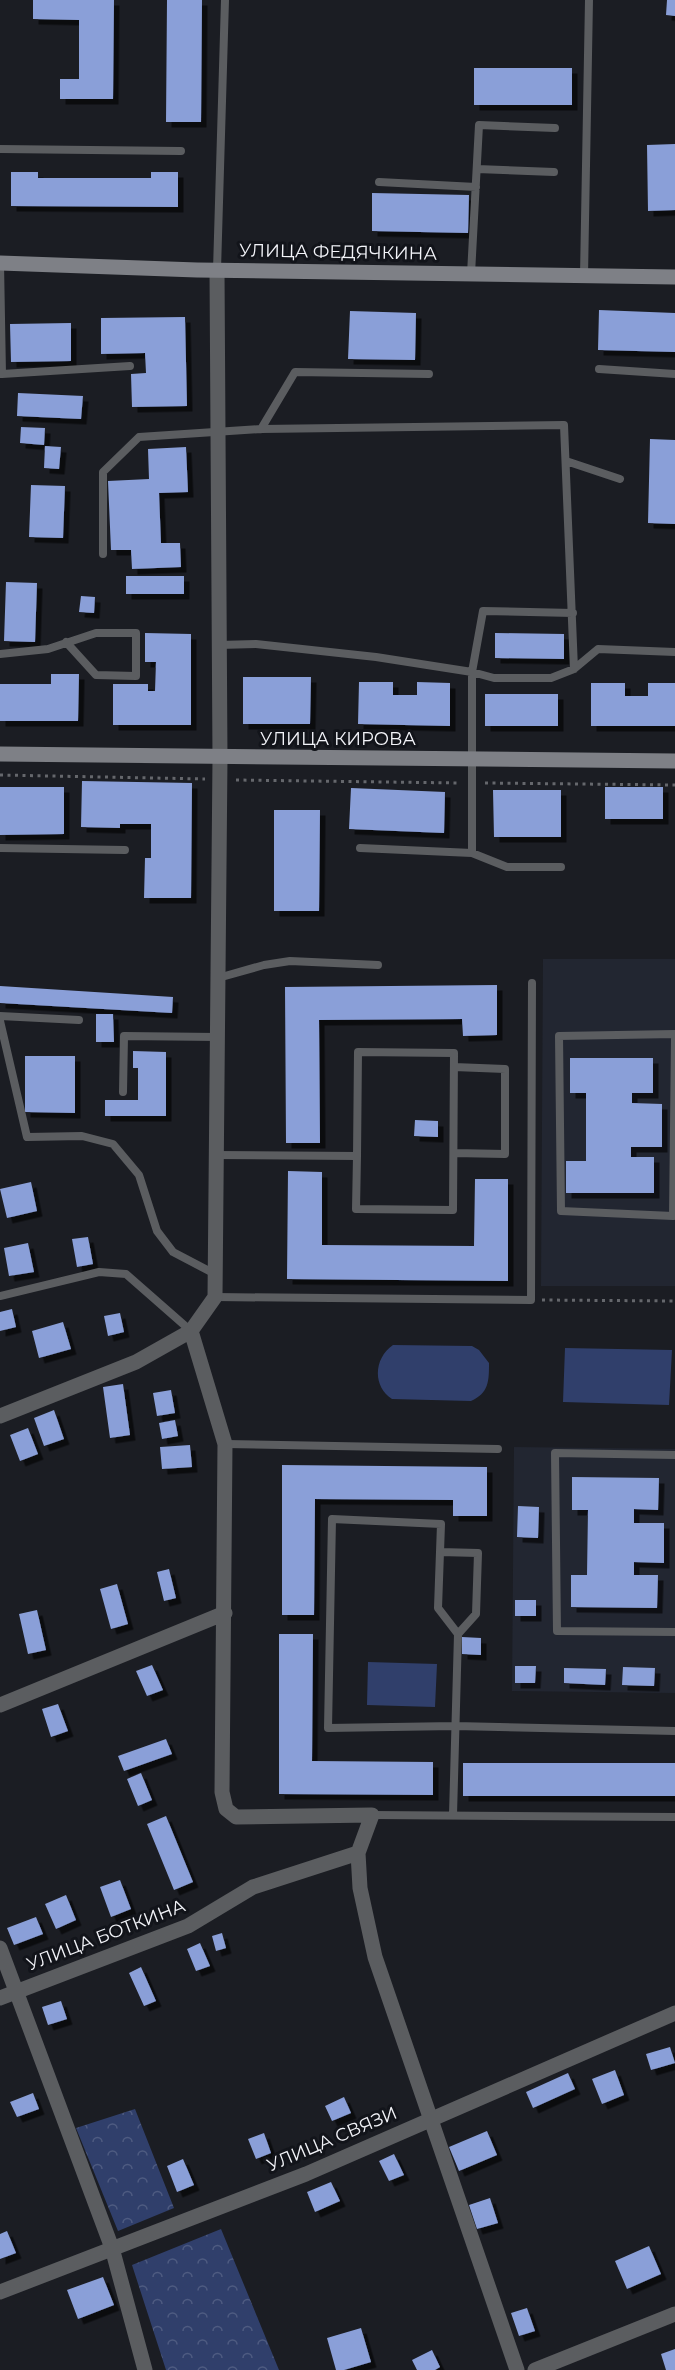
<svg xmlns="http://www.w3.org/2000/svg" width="675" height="2370" font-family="Montserrat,sans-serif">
	<defs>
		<pattern id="forest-crowns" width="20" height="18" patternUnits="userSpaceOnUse" patternTransform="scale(1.5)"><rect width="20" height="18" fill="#303f6b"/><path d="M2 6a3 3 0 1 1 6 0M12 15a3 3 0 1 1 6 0" fill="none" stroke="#4e5b81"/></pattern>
		<filter id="shadow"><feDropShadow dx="5.5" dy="5.5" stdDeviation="0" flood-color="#0009"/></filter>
	</defs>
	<rect width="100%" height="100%" fill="#1b1d23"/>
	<path fill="#222631" d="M543,959H675V1286H541Z
		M514,1447L675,1449V1693L512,1691Z"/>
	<path fill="#303f6b" d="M393,1345L472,1346L479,1350L489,1363C489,1381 489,1393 471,1401L392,1399C372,1386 374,1358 393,1345Z
		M565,1348L672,1350L669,1405L563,1402Z
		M368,1662L437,1664L435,1707L367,1705Z"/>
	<path fill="url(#forest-crowns)" d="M135,2109L174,2208L118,2231L76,2128Z
		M221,2229L279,2370H166L132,2265Z"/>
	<path fill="#8a9fd8" filter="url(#shadow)" d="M33,0H114L113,99H60V79H79V20L33,19Z
		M167,0H202L201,122H166Z
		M667,0H675V16L666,15Z
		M474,68H572V105H474Z
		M675,144V210L648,211L647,145Z
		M11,172H38V178H151V172H178V207L11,206Z
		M372,193L469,195L468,233L372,231Z
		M599,310L675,313V352L598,350Z
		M350,311L416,313L415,360L348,359Z
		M185,317L187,406L132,407L131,374L146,373L145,353L101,354V318Z
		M71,323V361L11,362L10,324Z
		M18,393L83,396L81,419L17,416Z
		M21,427L45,428L44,445L20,443Z
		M650,439L675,440V524L648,523Z
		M45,446L61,447L59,469L44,468Z
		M186,447L188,492L159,493L161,543H180L181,567L132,569L131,550H111L108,481L149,479L148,449Z
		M31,485L65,486L63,538L29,537Z
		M126,576H184V594H126Z
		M6,582L37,583L35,642L4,641Z
		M81,596L95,597L94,613L79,612Z
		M145,633L191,634V725H113V684H148V691H155L156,662H145Z
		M495,633L564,634V659L495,658Z
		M51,674H79L78,721H0V684H51Z
		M243,677H311L310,724H243Z
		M359,682H393V695H417V682L450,683V726L358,724Z
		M591,683H625V696H648V683H675V726H591Z
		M485,694H558V726H485Z
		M82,781L192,783L191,898H144L145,858H151V824H120V828L81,827Z
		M0,787H64V834L0,835Z
		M605,787H663V819H605Z
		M351,788L445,792L444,833L349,829Z
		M493,790H561V837H494Z
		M274,810H320L319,911H274Z
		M497,985V1035L463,1036L462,1019L319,1020L320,1143H286L285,987Z
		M0,986L173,997L172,1013L0,1003Z
		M96,1014H113L114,1042H96Z
		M133,1051L166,1052V1116H105V1100H138V1068H133Z
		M25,1056H75V1113L25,1112Z
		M570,1058H653V1093H632V1103L662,1104V1147H631V1157H654V1193H566V1161H586V1093H570Z
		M415,1120L438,1121V1137L414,1136Z
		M288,1171L322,1172V1245L474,1246L475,1179H508V1281L287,1279Z
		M31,1182L37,1211L7,1218L0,1189Z
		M88,1237L93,1264L77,1267L72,1239Z
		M28,1243L34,1272L9,1276L4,1248Z
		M12,1309L16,1327L0,1331V1312Z
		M120,1313L124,1332L108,1336L104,1316Z
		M63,1322L71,1349L39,1358L32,1331Z
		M123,1384L130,1435L110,1438L103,1387Z
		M171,1390L175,1413L157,1416L153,1393Z
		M54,1410L64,1439L44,1446L34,1418Z
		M175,1420L178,1436L162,1439L159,1423Z
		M28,1428L38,1454L20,1461L10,1435Z
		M190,1445L192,1467L162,1469L160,1447Z
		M282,1465L487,1467V1516H453V1500L315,1499L314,1615H282Z
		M572,1477L659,1478L658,1510L634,1509V1523H664V1563L634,1562V1575H658L657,1608L571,1607V1575H587L588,1510H572Z
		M518,1506L539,1507L538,1538L517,1537Z
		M169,1569L176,1598L164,1601L157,1572Z
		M117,1584L128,1624L111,1629L100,1589Z
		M515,1600H536V1616H515Z
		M37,1610L46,1650L28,1654L19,1614Z
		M279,1634H313L312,1761L433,1762V1795L279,1794Z
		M462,1637L481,1638V1655L462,1654Z
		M152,1665L163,1690L147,1696L136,1671Z
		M515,1666H536L535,1683H515Z
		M623,1667L655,1668L654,1686L622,1685Z
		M564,1668L606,1669L605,1685L564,1683Z
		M58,1704L68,1731L51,1737L42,1709Z
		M166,1739L172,1754L124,1771L118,1756Z
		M463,1763H675V1796H463Z
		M141,1773L152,1800L138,1806L127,1779Z
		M166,1816L193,1882L174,1890L147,1824Z
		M120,1880L131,1909L111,1917L100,1887Z
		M66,1895L76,1920L56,1929L45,1904Z
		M36,1917L43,1934L14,1945L7,1928Z
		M222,1933L226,1948L216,1951L212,1936Z
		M200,1943L210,1966L196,1971L187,1949Z
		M141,1967L156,2001L144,2006L129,1973Z
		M61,2001L67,2019L48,2025L42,2007Z
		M670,2047L675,2063L651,2070L646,2054Z
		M615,2070L624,2095L602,2104L592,2079Z
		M568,2073L575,2089L533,2108L526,2092Z
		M33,2093L39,2109L17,2117L10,2102Z
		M344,2097L351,2113L332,2121L325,2106Z
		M487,2131L497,2155L459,2171L449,2147Z
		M264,2133L271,2153L256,2159L248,2139Z
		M394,2154L404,2175L389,2181L379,2161Z
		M183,2159L194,2185L177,2192L167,2166Z
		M331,2182L340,2201L315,2212L307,2192Z
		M490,2198L498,2223L477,2229L469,2205Z
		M7,2231L16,2253L0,2259V2234Z
		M649,2246L661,2274L627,2289L615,2261Z
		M103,2277L114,2305L78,2319L67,2290Z
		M527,2308L535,2331L519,2336L511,2313Z
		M361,2328L371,2362L344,2370H336L327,2338Z
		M675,2349V2370H666L661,2354Z
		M432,2350L440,2367L435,2370H417L412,2360Z"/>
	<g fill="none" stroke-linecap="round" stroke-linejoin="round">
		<path stroke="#65676c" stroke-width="3" stroke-dasharray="3 4.5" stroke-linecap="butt" d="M0,775L205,779
			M236,780L460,783
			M485,783L675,785
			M542,1300L675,1301"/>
		<path stroke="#5b5d60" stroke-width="8" d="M0,149L181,151
			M477,169L554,172
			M379,182L476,187
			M217,270L225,0
			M471,274L479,125L555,128
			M584,276L589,0
			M599,369L675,374
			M0,374H2L0,263
			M2,374L130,366
			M261,429L295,372L429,374
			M566,461L620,479
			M103,554V472L139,437L261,429L564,425L574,669
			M219,645L256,644L376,657L472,672L494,678H551L574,669L598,649L675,652
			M0,654L48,649L96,633H136V676L96,675L66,642
			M0,848L125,850
			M360,848L472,853V672L483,611L573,613
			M472,853L507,867H561
			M218,978L264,965L290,961L378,965
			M0,1016L79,1020
			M0,1021L27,1137L82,1136L113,1144L139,1175L157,1231L173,1252L215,1274
			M675,1034L559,1036L561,1211L673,1216L675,1039
			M123,1092L124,1036L217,1037
			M454,1153L505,1154V1069L454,1067
			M216,1155L357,1156L356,1209L453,1210L454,1053L358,1052L357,1156
			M0,1296L99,1272L126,1274L191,1331
			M215,1297L531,1300L532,983
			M225,1444L498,1449
			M675,1455L555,1453L557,1631L675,1632
			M440,1552L478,1553L476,1614L458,1634
			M372,1815L675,1817
			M453,1815L458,1634L438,1608L441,1524L332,1519L328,1728L455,1726L675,1731"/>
		<path stroke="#5b5d60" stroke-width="15" d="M217,270L220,758L215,1297L191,1331L225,1444L222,1792L226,1809L236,1817L372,1815L358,1853L360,1888L375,1957L517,2370
			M0,1416L136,1362L191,1331
			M0,1705L225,1613
			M0,1948L112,2248L145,2370
			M0,1998L188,1926L253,1887L358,1853
			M0,2292L306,2174L675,2013
			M535,2370L675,2314"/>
		<path stroke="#7e8086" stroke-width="15" d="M0,263L197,270L675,277
			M0,754L675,761"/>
	</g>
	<g text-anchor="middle" stroke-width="6" stroke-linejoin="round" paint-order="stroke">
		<g font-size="18" fill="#f3f4f9" stroke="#12141a">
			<text transform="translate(338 252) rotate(1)" y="6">УЛИЦА ФЕДЯЧКИНА</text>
			<text x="338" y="745">УЛИЦА КИРОВА</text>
			<text transform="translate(106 1935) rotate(-21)" y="6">УЛИЦА БОТКИНА</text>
			<text transform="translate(332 2139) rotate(-23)" y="6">УЛИЦА СВЯЗИ</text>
		</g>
	</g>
</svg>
